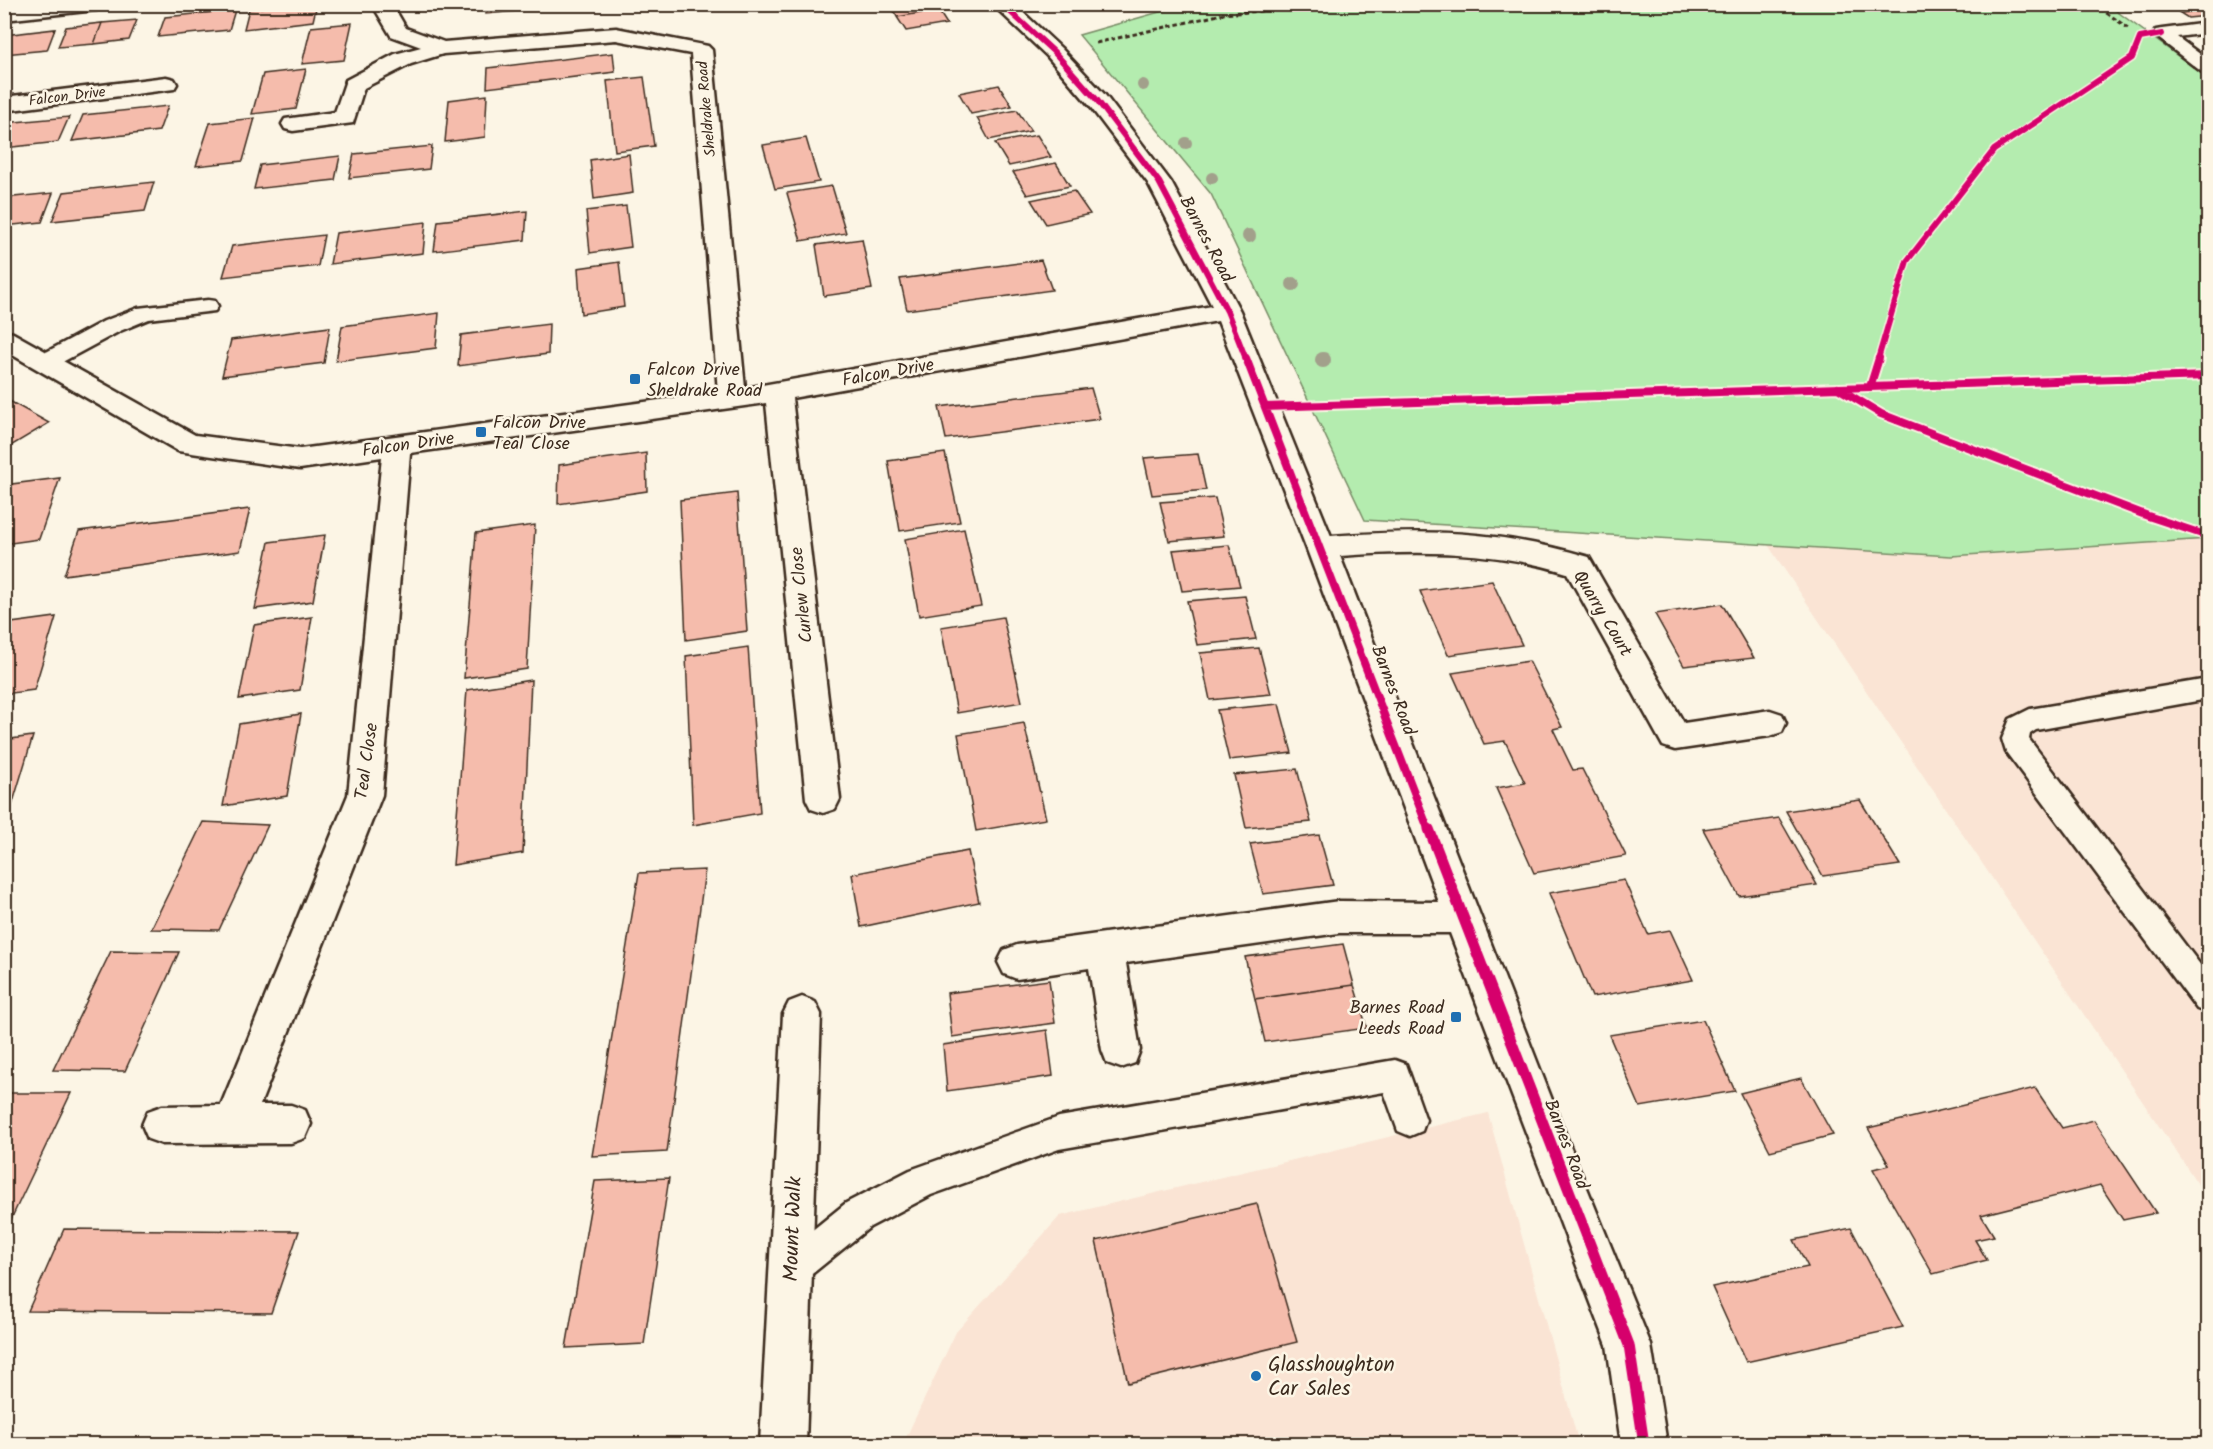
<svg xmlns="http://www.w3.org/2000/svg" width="2213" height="1449" font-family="Kalam,sans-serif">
	<rect width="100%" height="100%" fill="#fcf5e5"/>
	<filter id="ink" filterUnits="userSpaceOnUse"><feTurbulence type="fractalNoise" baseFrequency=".0167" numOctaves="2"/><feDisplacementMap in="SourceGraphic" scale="12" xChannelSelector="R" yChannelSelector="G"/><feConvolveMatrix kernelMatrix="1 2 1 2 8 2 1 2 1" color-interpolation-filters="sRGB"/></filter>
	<g filter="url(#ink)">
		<path fill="#fae4d4" d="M2208,539V1199L1768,545L1951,556Z
			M1488,1113L1579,1444H903L956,1332L1060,1216Z"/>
		<path fill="#b4ecaf" stroke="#788b66" stroke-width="1.5" d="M1184,5H2108L2208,78V539L1951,556L1365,520L1211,194L1079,35Z"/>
		<path fill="#f5bcac" stroke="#3b2a1e" stroke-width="1.5" d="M293,4H317L313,21L244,29L249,9Z
			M487,4H550V8L486,14Z
			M890,4H934L938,10L897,17Z
			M2182,4H2208V9L2180,13L2170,6Z
			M2208,9V16L2188,18L2180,13Z
			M235,10L229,30L158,37L165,17Z
			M938,10L947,24L906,31L897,17Z
			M137,20L129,40L94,44L102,23Z
			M102,23L94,44L58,47L66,27Z
			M352,23L344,60L302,64L311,27Z
			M55,29L47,50L4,54V35Z
			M613,53L615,72L487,88L488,68Z
			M306,69L296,109L252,114L263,74Z
			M644,77L654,146L615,151L607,81Z
			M999,85L1012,106L971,114L959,93Z
			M487,95L485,137L445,142L449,100Z
			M168,106L159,131L72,141L83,115Z
			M1017,110L1031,131L989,140L977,118Z
			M69,117L58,142L4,148V123Z
			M255,118L243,161L196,166L210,123Z
			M1037,135L1051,157L1009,166L995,143Z
			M806,138L819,182L775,189L763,145Z
			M432,146L429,169L349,178L354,154Z
			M629,154L633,193L594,199L590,160Z
			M340,156L335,180L254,189L260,165Z
			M1056,163L1070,186L1027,195L1013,172Z
			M154,182L145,211L52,221L64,192Z
			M832,186L846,233L801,241L787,193Z
			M1074,191L1090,214L1046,224L1031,200Z
			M53,193L42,222L4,226V198Z
			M626,206L631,247L590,253L586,211Z
			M527,211L525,240L434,251L438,221Z
			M426,222L423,253L330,264L336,233Z
			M324,235L318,266L223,277L232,246Z
			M862,239L872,289L824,296L816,245Z
			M1041,260L1052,290L907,310L900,279Z
			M619,262L624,307L581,314L578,268Z
			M439,313L436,348L336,361L342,326Z
			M549,324L548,354L458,366L461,335Z
			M330,327L324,363L222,376L231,340Z
			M1091,388L1100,419L946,439L939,407Z
			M4,398L49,423L4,450Z
			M646,453L647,491L558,504L559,465Z
			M945,453L960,522L900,531L888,461Z
			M1198,454L1206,490L1152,495L1144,458Z
			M60,478L39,539L4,544V485Z
			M737,493L747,631L686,640L680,500Z
			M1215,498L1224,536L1169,541L1160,502Z
			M250,509L240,551L64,575L79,531Z
			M535,525L527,669L464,678L476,533Z
			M964,529L981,606L919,616L905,539Z
			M325,535L313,601L255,609L269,542Z
			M1229,545L1240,586L1182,591L1173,550Z
			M1492,581L1522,645L1448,655L1420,591Z
			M1245,596L1256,639L1197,645L1187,601Z
			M1722,604L1754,658L1684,666L1655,614Z
			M56,617L34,690L4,694V624Z
			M312,617L300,690L239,699L254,625Z
			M1003,617L1022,702L957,713L941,627Z
			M748,647L760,813L693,825L686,656Z
			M1259,648L1271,694L1210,700L1200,653Z
			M1529,661L1562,727L1553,729L1573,770L1582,769L1626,856L1534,873L1496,788L1525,783L1505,741L1484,744L1452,673Z
			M531,680L523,853L453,865L467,690Z
			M1279,704L1292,753L1229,760L1217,710Z
			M301,714L287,796L223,806L239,724Z
			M1024,723L1046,819L976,831L958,734Z
			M33,736L8,819H4V740Z
			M1297,769L1311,822L1246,828L1234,775Z
			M1860,800L1900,865L1823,876L1786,811Z
			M1779,818L1817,885L1739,896L1703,829Z
			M203,822L268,825L219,930L151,929Z
			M1319,835L1333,885L1263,894L1250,844Z
			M968,851L979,902L861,927L852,874Z
			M705,870L667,1152L592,1156L639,873Z
			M1624,880L1648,934L1670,930L1693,980L1592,997L1549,893Z
			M1343,944L1354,985L1255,999L1245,957Z
			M111,951L179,952L125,1071L53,1070Z
			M1049,980L1055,1023L952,1037L947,993Z
			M1354,985L1367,1028L1265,1042L1255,999Z
			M1703,1020L1735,1091L1640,1107L1609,1035Z
			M1047,1030L1053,1076L947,1091L943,1045Z
			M1801,1078L1833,1135L1770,1151L1740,1093Z
			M2035,1088L2062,1128L2094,1120L2156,1213L2123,1220L2100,1185L1981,1215L1994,1236L1975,1240L1987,1260L1933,1274L1873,1169L1889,1165L1868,1128Z
			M4,1093H71L4,1234Z
			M669,1178L644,1344L566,1348L595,1181Z
			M1257,1204L1297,1342L1128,1383L1096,1241Z
			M1851,1228L1903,1327L1746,1362L1712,1287L1808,1267L1794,1240Z
			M64,1229L299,1231L271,1313L28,1311Z"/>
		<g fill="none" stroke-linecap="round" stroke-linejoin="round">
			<defs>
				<path id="lane" d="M2208,23V33L2177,37L2208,60V73L2202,72L2153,34L2156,30L2162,29Z
					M208,300L215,301L218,306L215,311L149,319L120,331L53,367L45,369L37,367L34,362L37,357L104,321L138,308Z
					M2208,679V699L2036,730L2030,734L2029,739L2208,975V1013L2197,1009L2006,752L2002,739L2010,719L2030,709Z
					M1395,1060L1406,1064L1426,1120L1422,1131L1410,1136L1398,1131L1384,1092L1059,1149L931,1195L870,1227L802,1282L790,1287L778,1282L773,1270L778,1258L846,1203L910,1170L1059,1117Z"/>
				<path id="street" d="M35,4H106L103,8L96,10L4,20V8Z
					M372,4H392L406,28L444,42L616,28L708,46L712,50L745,388L1212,306L1148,183L1089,105L1047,56L992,4H1014L1061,48L1105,95L1171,182L1240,311L1331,536C1426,529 1497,530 1589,557L1684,723L1770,710L1782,714L1786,723L1782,732L1770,736L1675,750L1663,746L1567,573C1493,550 1416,550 1340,556L1570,1146L1651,1345L1667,1444H1621L1607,1345L1450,933H1339L1126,963L1140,1050L1135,1063L1121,1068L1107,1063L1102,1050L1089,968L1017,979L1004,974L998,962L1004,950L1017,945L1339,901L1439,902L1306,547L1218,321L792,398L840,799L835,809L823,813L811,809L806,799L766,403L410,453L382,795L260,1105H291L305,1110L311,1124L305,1138L291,1143L162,1144L148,1139L142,1125L148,1111L162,1106L221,1105L348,795L382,457L300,469L178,451L4,350V331L13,333L195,435L300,449L718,392L691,54L616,40L443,54L411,64L364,88L353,123L293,131L285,129L282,124L285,119L335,112L346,80L395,54L421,47L391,36Z
					M166,77L174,79L177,84L174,89L4,111V97Z
					M802,997L815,1002L821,1014L806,1444H760L783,1014L789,1002Z"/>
			</defs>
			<use href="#lane" stroke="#3b2a1e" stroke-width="5"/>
			<use href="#street" stroke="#3b2a1e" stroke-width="5"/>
			<path stroke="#3b2a1e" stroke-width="3" stroke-dasharray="4.5 3" stroke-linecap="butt" d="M2094,4L2128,28
				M1096,43L1223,14L1345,4"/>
			<use href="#lane" fill="#fcf5e5" fill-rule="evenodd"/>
			<use href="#street" fill="#fcf5e5" fill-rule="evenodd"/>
			<defs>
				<path id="cycleway-far2" d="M1002,4L1054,52L1097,100L1159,182L1227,311L1246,359
					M1878,359L1907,261L1994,150L2132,58L2140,38L2162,34"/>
				<path id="cycleway-far1" d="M1246,358L1429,831
					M1870,387L2208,376
					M1838,388L1881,414L2148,516L2208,536
					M1265,407L1870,387L1879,358"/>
				<path id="cycleway" d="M1429,829L1629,1345L1644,1444"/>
			</defs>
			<use href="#cycleway-far2" stroke="#fcf5e5" stroke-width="9"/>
			<use href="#cycleway-far1" stroke="#fcf5e5" stroke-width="12"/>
			<use href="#cycleway" stroke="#fcf5e5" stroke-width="15"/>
			<use href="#cycleway-far2" stroke="#d6006c" stroke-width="6"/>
			<use href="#cycleway-far1" stroke="#d6006c" stroke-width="8"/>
			<use href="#cycleway" stroke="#d6006c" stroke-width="11"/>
		</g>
		<g fill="#a2a08b">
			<circle cx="1143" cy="85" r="6"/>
			<circle cx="1186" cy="143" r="6"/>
			<circle cx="1212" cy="178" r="6"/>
			<circle cx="1249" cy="236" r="7"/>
			<circle cx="1293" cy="284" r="7"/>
			<circle cx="1323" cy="360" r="8"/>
		</g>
	</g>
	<g fill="#1f6fb2" stroke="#fcf5e5" stroke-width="2">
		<rect x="629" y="373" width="12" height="12" rx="3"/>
		<rect x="475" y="426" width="12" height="12" rx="3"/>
		<rect x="1450" y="1011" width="12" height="12" rx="3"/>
		<circle cx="1256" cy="1376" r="6"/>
	</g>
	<g text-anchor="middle" stroke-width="5" stroke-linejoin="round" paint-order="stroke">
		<g font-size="15" fill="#3b2a1e" stroke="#fcf5e5">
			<text transform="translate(67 96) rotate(-7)" y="5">Falcon Drive</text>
			<text transform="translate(706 109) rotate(-95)" y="5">Sheldrake Road</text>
		</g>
		<g font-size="18" fill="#3b2a1e" stroke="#fcf5e5">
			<text transform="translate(1207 239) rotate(62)" y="6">Barnes Road</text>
			<text transform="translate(888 372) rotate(-10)" y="6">Falcon Drive</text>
			<text transform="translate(408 444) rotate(-8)" y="6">Falcon Drive</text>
			<text transform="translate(801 595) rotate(-96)" y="6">Curlew Close</text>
			<text transform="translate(1603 613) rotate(59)" y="6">Quarry Court</text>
			<text transform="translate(1394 690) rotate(69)" y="6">Barnes Road</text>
			<text transform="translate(366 761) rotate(-82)" y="6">Teal Close</text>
			<text transform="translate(1567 1144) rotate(69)" y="6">Barnes Road</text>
		</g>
		<g font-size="18" fill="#3b2a1e" stroke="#fcf5e5" text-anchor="start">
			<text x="647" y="375">Falcon Drive<tspan x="647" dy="21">Sheldrake Road</tspan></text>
			<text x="493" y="428">Falcon Drive<tspan x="493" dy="21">Teal Close</tspan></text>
			<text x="1444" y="1013" text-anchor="end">Barnes Road<tspan x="1444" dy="21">Leeds Road</tspan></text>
		</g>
		<g font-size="21" fill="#3b2a1e" stroke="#fcf5e5">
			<text transform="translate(792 1229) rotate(-88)" y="7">Mount Walk</text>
		</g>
		<g font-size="21" fill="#3b2a1e" stroke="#fcf5e5" text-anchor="start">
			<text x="1268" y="1371">Glasshoughton<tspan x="1268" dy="24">Car Sales</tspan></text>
		</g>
	</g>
	<rect width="2213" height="1449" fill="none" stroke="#fcf5e5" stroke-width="24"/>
	<rect x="12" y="12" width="2189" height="1425" fill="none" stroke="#3b2a1e" stroke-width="2" filter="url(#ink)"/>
</svg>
